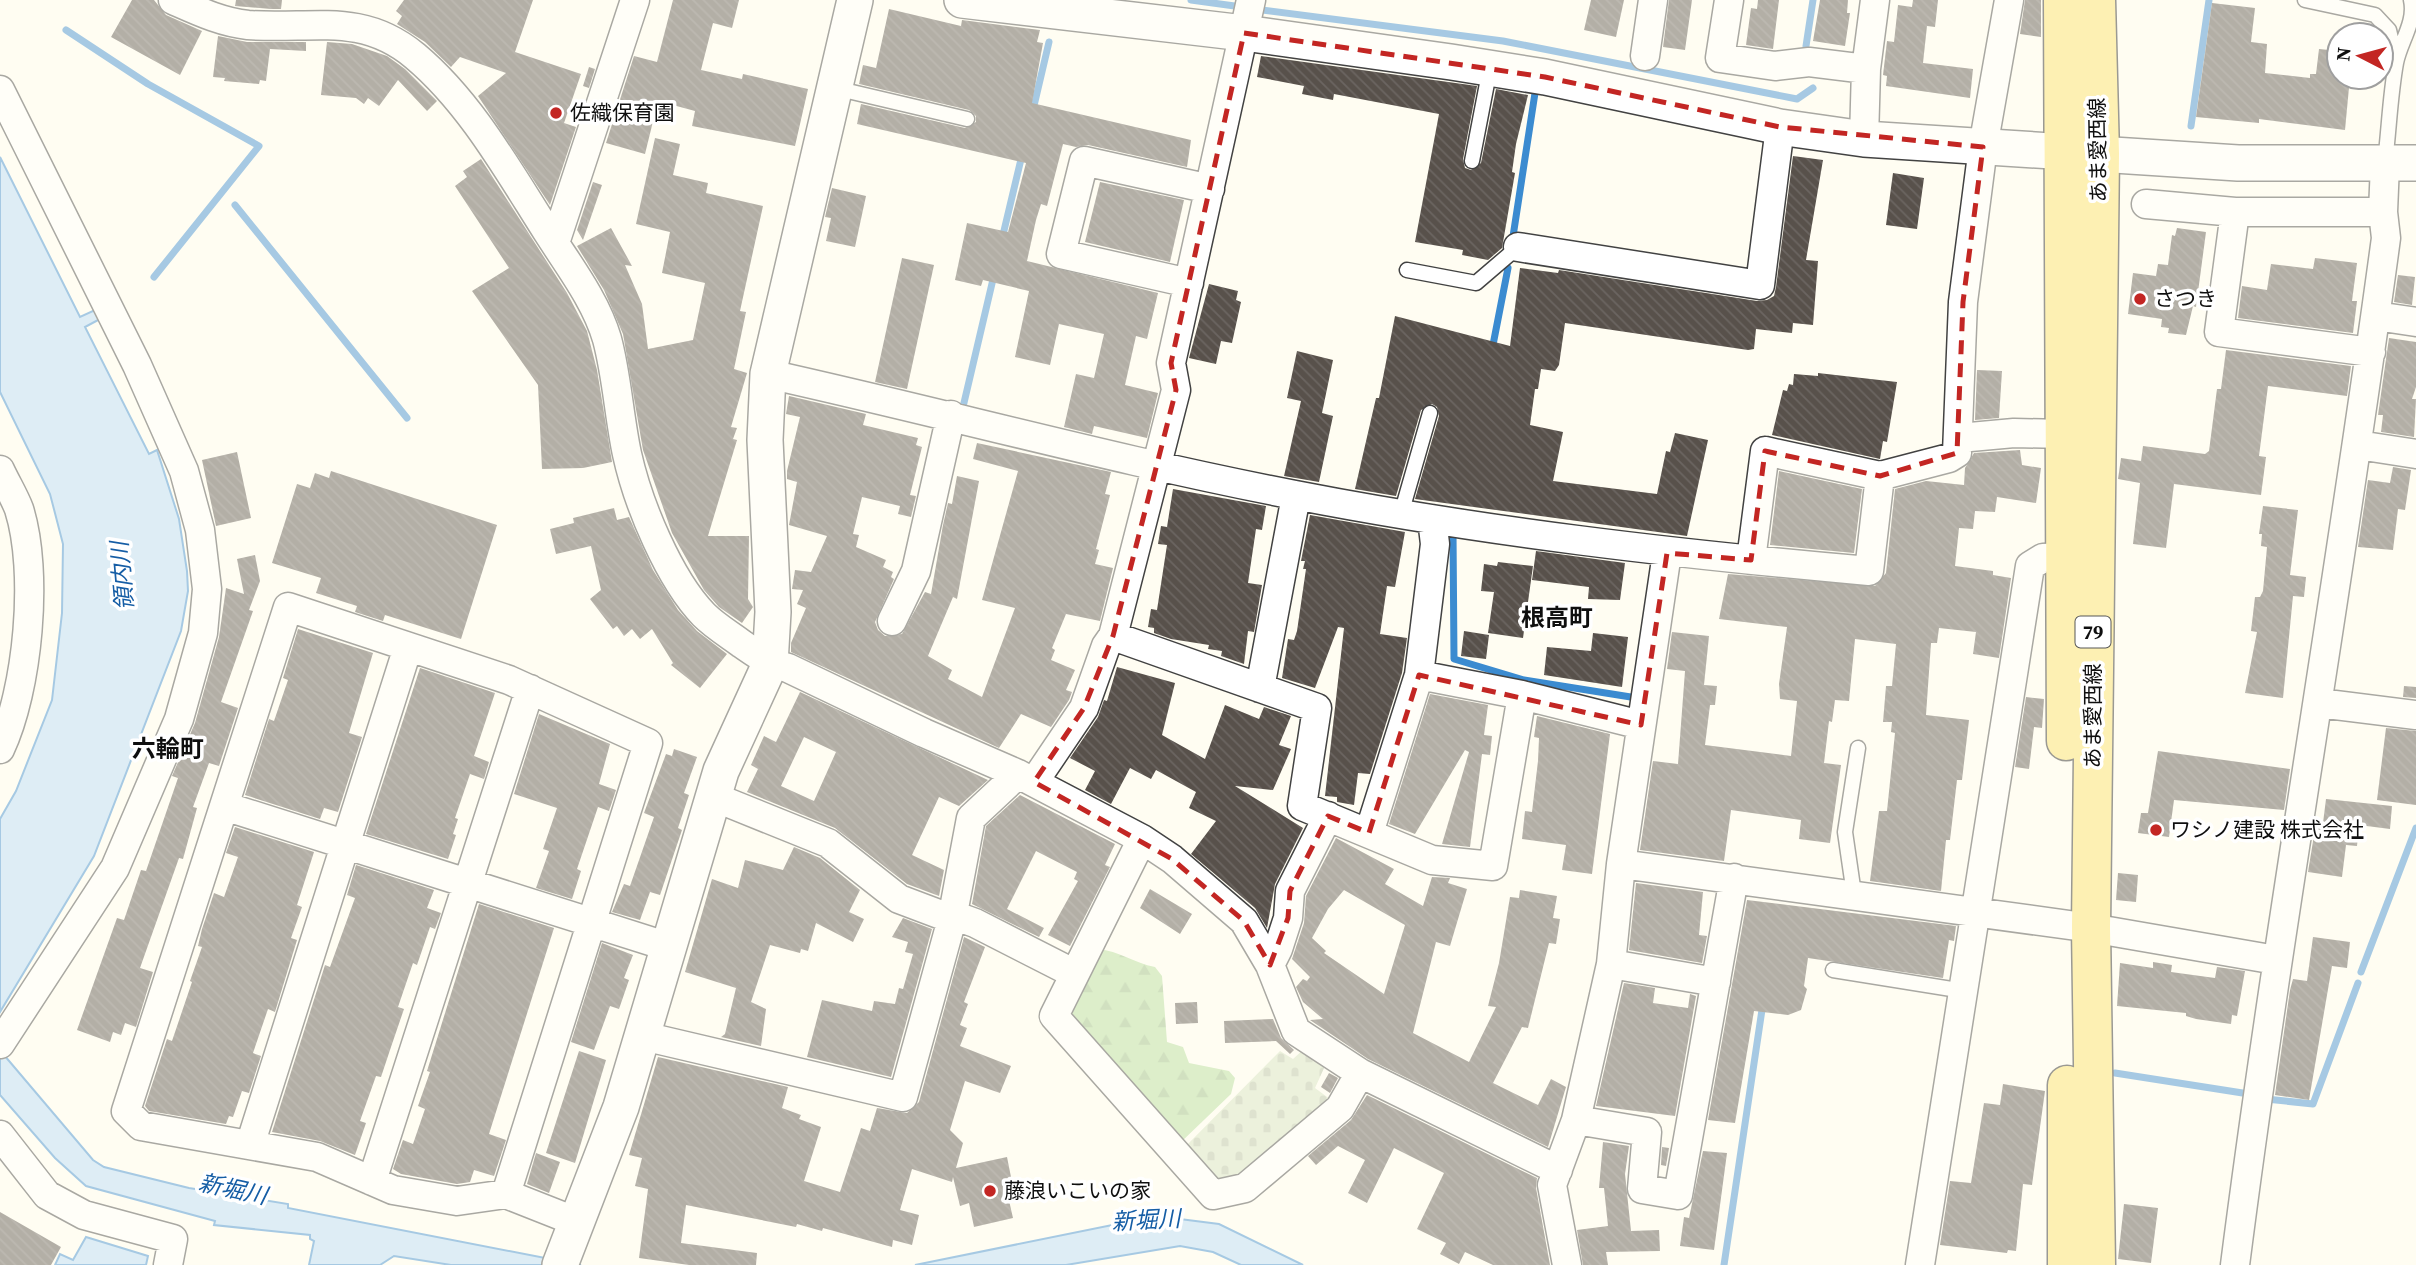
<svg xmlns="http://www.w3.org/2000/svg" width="2416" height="1265" font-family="'Source Serif 4','Noto Sans JP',serif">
	<defs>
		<pattern id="forest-firs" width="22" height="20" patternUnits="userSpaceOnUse" patternTransform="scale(1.75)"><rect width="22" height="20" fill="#b3dc99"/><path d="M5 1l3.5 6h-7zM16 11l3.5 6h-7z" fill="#99bc83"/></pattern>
		<pattern id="cemetery-stones" width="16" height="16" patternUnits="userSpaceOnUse" patternTransform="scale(1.75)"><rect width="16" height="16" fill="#d5e2c1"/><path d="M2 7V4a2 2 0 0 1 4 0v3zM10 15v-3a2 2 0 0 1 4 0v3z" fill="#b6c1a5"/></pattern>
		<pattern id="building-back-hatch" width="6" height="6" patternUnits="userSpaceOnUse" patternTransform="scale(1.75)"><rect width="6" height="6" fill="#58514b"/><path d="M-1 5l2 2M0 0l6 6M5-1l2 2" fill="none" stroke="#6b6561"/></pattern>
	</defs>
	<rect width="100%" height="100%" fill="#fffdf2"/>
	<path fill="url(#forest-firs)" d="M1098,949C1119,951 1134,963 1155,967L1162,976L1167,1042L1183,1047L1189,1063L1229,1071L1235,1078L1231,1094L1179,1144L1070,1021L1068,1006Z"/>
	<path fill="url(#cemetery-stones)" d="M1304,1049L1325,1066L1315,1088L1338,1105L1246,1183L1221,1186L1182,1150L1280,1051L1293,1059Z"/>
	<path fill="#b5daf8" stroke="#3b8bd0" stroke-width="2" d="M0,157L80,317L95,310L100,319L85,327L149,454L157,450L179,519L187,571L188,591L181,631L94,856L0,1012V819L16,791L52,700L62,613L63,544L50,494L0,392Z
		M0,1028L4,1055L93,1160L104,1167L189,1188L288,1204V1208L581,1265H451L394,1256L380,1265H309L314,1241L310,1239V1235L214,1225L215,1221L86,1186L55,1158L0,1095Z
		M1164,1217L1219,1224L1303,1265H1241L1213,1252L1180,1246L1066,1265H915L1137,1220Z
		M86,1237L148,1256L146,1265H55L60,1254L73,1260Z"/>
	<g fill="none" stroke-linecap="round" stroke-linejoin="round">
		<path stroke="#3b8bd0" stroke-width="7" d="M1191,0L1242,7
			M1254,9L1503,41L1797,99L1813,88
			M66,30L148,84L259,146L154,277
			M1806,46L1813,0
			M1033,110L1049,42
			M2191,126L2209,0
			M235,205L407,418
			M1002,239L1022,155
			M1512,243L1535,93
			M1492,350L1508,268
			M963,407L994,275
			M1453,532L1454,659L1524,680L1637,698
			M2361,972L2416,828
			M2115,1073L2249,1094
			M2266,1099L2313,1104L2358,983
			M1724,1265L1763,1003"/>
	</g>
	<path fill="url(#building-back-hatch)" fill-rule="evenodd" d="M132,0H154L166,15L202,31L180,75L111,37Z
		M236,0H282L281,9H271L235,6Z
		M404,0H533L515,52L581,74L564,123L576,127L550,205L478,96L506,73L460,57L451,67L425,42L397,24L402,16L396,11Z
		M673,0H739L732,28L713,23L701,70L742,79L743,74L808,89L795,146L692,126L695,111L658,101L645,154L606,143L634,56L657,62Z
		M1591,0H1624L1616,37L1584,30Z
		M1669,0H1692L1685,50L1663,47Z
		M1758,0H1779L1773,49L1746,45L1751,8L1757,9Z
		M1820,0H1848L1847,13H1850L1845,46L1813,41Z
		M1913,0H1938L1935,27L1927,26L1923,63L1973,69L1970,98L1886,86L1887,76L1883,75L1887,41L1894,42L1898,5L1912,7Z
		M2025,0H2041V37L2020,34Z
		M2212,3L2255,8L2251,42L2267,44L2265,73L2310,78V74H2316L2319,49L2339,51V77H2350L2345,130L2259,119V123L2196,117Z
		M889,9L961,26L962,20L1040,30L1037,42L1043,43L1032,103L1191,140L1187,167L1088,145L1076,147L1063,144L1047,206L1041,204L1036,220L1027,261L1158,293L1147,339L1136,336L1125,385L1158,393L1147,438L1094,426L1092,434L1064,427L1076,374L1094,378L1104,334L1059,324L1050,365L1015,357L1029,291L983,280L981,286L955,280L967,223L1008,232L1026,163L857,124L861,104L965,128L976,122V116L969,110L859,84L863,65L876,68Z
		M218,36L247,42H306V51L270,49L266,81L260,80L259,84L224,81L225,78L213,77Z
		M327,42L352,44L387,56L405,69L437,101L427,111L398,80L379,106L368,98L364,104L356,98L321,95Z
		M1261,56L1477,86L1463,159L1465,168L1471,170L1481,163L1496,89L1528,95L1516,144L1512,172L1515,173L1502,248L1488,260L1462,255L1463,250L1415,242L1439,114L1334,94L1333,100L1302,94L1304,86L1257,77Z
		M589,67L595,69L589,88L583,86Z
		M655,138L680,144L673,175L708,183L706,193L763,206L740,311L746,312L734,369L747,373L731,427L737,428L733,439L737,440L708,536H749L748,599L753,607L742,623L719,607L704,590L672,533L643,450L623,334L604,290L577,246L611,228L632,266L625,265L642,304L648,349L693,340L705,283L662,273L670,232L636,224Z
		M1793,156L1823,160L1806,260L1818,261L1813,325L1793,323L1792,333L1756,329L1754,349L1748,350L1565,323L1559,365L1555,371L1541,369L1538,389H1535L1530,425L1563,432L1553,481L1657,494L1666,451L1670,452L1675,433L1708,440L1687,536L1415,499L1439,416L1437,407L1432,404L1421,410L1396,496L1355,489L1376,398H1379L1395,316L1510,346L1520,268L1558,273L1559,270L1757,301L1767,300L1774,296L1776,287Z
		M481,159L567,293L587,331L597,370L612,462L583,468L542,469L538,385L472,291L509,268L455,186L467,177L463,171Z
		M1893,173L1924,178L1917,229L1886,225Z
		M593,182L602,185L583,240L577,230Z
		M1100,182L1184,200L1170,262L1085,242Z
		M832,188L866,196L855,247L826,241L831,218L825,217Z
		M2177,228L2206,232L2196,307L2193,306L2186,335L2168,333L2169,328L2161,327L2162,319L2128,314L2133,273L2156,276L2158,264L2168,265L2172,235L2175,236Z
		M902,258L934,265L907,389L875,382Z
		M2315,258L2357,263L2352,301H2357L2353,333L2238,318L2242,286L2267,290L2271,264L2313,269Z
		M2398,275L2415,277L2412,305L2394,302Z
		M1209,284L1238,291L1236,300L1241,302L1232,343L1221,341L1216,364L1189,358Z
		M2389,338L2416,342V387L2412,399H2416L2414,437L2381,432L2383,415H2378Z
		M2226,350L2351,366L2347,396L2268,386L2259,456L2266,457L2261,495L2174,484L2166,548L2133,544L2140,483L2118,479L2121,458L2141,461L2143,446L2205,454L2209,451L2217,389H2221Z
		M1297,351L1333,360L1322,413L1333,416L1319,482L1284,476L1301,401L1287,398Z
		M1977,370L2002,371L1999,418L1975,420Z
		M1818,373L1897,382L1887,442L1883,441L1880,459L1772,435L1783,390L1787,391L1789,384L1793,385L1794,374L1818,376Z
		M789,396L866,414L863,425L918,438L916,445L922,447L910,495L916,496L911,517L898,514L900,506L862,497L853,534L859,535L856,547L886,560L883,567L893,572L891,577L894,579L875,622L878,630L885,636L902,634L925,592L931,594L943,525L948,503L952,504L957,476L979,481L957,599L953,597L928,656L952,670L948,679L982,697L1015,608L982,600L1018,471L973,459L977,443L1111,472L1105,494L1110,495L1096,549L1099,550L1095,564L1113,568L1100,621L1066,614L1052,648L1055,650L1051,660L1075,670L1066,690L1072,692L1069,700L1051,727L1021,714L999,748L791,652V643L806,608L797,604L803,590L792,589L795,570L811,572L827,536L789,525L797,482L787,479V471L800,417L786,414Z
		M2020,450L2022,465L2041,468L2036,503L1997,497L1995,512L1975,511L1973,529L1959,528L1955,566L1993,571V575L2011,578L1999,658L1973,654L1976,632L1939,628L1937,643H1931L1926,715L1969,720L1962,780H1957L1950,840H1946L1941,891L1870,881L1879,811H1887L1895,733L1891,732L1892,722H1883L1886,686H1892L1896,644L1855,639L1849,701L1835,700L1832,722L1829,721L1824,763L1841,765L1830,843L1799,839L1801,820L1731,810L1724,861L1640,850L1653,761L1678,764L1685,671L1667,669L1672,632L1709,636L1704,685L1717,686L1715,705H1710L1705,745L1791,756L1797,701L1780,699L1779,684L1787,627L1719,619L1728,574L1875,586L1886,573L1895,489L1926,481L1964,485L1965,468L1974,453Z
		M237,452L251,518L216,526L202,460Z
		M2393,467L2411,470L2405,510L2398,509L2393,550L2358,547L2368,480L2390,483Z
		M331,471L497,525L461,639L385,615L383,621L355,612L357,606L316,593L321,578L272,563L297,484L310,488L315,473L329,478Z
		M1779,471L1862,489L1854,553L1770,545Z
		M1173,489L1266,506L1262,530L1256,529L1248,583L1262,585L1254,632L1248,631L1244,664L1221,656L1222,651L1208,649L1209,645L1171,639L1154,633V628L1148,627L1151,609L1157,610L1167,545L1158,544L1161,526L1167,527Z
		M2263,506L2298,510L2290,575L2306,577L2304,597L2293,596L2283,698L2245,693L2257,632L2251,631L2255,597H2260L2263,591L2267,547L2261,546L2262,534H2259Z
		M614,508L617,520L629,517L653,570L678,610L697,631L727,654L700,688L671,665L673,663L652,629L640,639L632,629L624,636L617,626L613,629L590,599L601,590L591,546L556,554L550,529L574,523L573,518Z
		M1310,515L1405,532L1395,587L1387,586L1380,634L1407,638L1402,673L1370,774L1358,773L1354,805L1337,802V797L1325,796L1344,628L1338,627L1315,688L1282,678L1288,639L1294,640L1297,631L1306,569H1303L1305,561H1301Z
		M1536,551L1625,563L1620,600L1588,599L1589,587L1532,580Z
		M255,555L260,581L249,610L253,611L221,702L238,708L219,766L209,763L193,807L197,808L183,859L179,858L140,968L153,972L136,1027L125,1023L121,1035L113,1032L110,1042L77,1030L117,918L124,920L141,870L146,871L178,778L172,776L195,723L219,637L226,588L244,594L237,559Z
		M1498,562L1533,566L1523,638L1488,633L1494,592L1481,591L1484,564L1497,566Z
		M298,629L373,653L349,733L362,737L338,812L324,808L320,819L245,795L269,719L274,721L288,680L283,678Z
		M1464,631L1489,635L1486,659L1461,656Z
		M1593,633L1628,637L1622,687L1544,675L1547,647L1591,651Z
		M1117,667L1175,683L1162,735L1205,759L1225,705L1259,719L1264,707L1291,716L1279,745L1291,749L1273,790L1235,786L1303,828L1275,884L1267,928L1255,908L1191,854L1216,821L1189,808L1196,792L1156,770L1151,779L1130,768L1111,804L1085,790L1095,771L1070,758L1098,717L1104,700L1107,701Z
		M420,668L495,693L474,756L489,762L484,779L470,774L455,818L458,819L453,834L456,835L448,859L366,834Z
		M2404,686L2416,687V698L2403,697Z
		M800,692L988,780L959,806L939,797L912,855L944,870L939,896L907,884L835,828L747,792L758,769L751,765L764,736L776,742ZM804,737L836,752L814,801L781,786Z
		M1430,694L1488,705L1484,735L1492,736L1490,755L1482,754L1470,847L1442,844L1469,752L1465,750L1415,834L1389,824Z
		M2026,697L2044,699L2042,728L2034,727L2029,769L2015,767Z
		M539,714L610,744L599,784L616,790L609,811L598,807L577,869L581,871L572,899L536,888L549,851L543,849L557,808L514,794Z
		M1537,716L1610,734L1592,874L1562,870L1566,845L1522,839L1525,811L1532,812L1538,761L1539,738L1534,737Z
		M2386,728L2416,731V805L2377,800Z
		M674,749L697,757L684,793L689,795L678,828L682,830L660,895L650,892L640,920L612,912L624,884L630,886L654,817L644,813L666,754L672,756Z
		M2158,751L2290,769L2284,810L2174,800L2169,837L2138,833L2141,813H2148Z
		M1020,795L1115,844L1105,865L1110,867L1070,946L1048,935L1078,881L1074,879L1077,872L1036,851L1007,909L1044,928L1039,937L972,904L986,826Z
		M2326,799L2392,806L2390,829L2359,825L2357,846L2346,845L2342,877L2308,872L2316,823H2323Z
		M235,827L314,852L297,905L302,907L291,938L297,940L275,1012L268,1009L253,1053L261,1056L249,1093L242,1091L233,1117L229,1116L226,1124L149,1111L145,1106L167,1039L172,1041L192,982L190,981L202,947L198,946L202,929L214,893L224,897L238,857L226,853Z
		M1336,838L1394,869L1385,884L1423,906L1432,877L1450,878L1448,883L1467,889L1450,946L1436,942L1413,1033L1469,1062L1496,1007L1488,1006L1499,963L1510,897L1519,898L1520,890L1557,896L1553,918L1560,919L1556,944L1549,943L1528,1028L1522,1027L1493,1083L1538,1105L1551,1079L1566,1087L1548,1147L1368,1059L1310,1020L1323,1019L1303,1002L1296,987L1303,979L1307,981L1310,977L1292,959L1304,923L1306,896ZM1344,890L1405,925L1384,994L1324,953L1326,951L1312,938L1328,909Z
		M794,847L820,858L860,890L849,912L864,919L853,942L816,923L808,951L801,949L800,953L770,945L751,1002L766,1009L761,1046L721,1037L725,1034L736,988L685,972L712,879L738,888L745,860L783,870Z
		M356,865L434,890L427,908L441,913L435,929L430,927L417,965L413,963L398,1007L404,1009L391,1047L381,1077L376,1076L360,1121L366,1123L355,1155L320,1141L272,1132L325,965L330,967L355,898L347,895Z
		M2118,873L2138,875L2136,902L2116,900Z
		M1636,883L1703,892L1699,935L1707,936L1702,963L1629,950Z
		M1150,889L1192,914L1180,934L1140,908Z
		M1747,900L1956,926L1954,941L1949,940L1943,978L1808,958L1804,986L1807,989L1801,1010L1788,1015L1754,1011L1735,1123L1708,1120Z
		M479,904L554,928L489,1134L506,1140L494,1176L474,1170L470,1182L457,1184L401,1174L393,1169L403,1140L413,1144L425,1109L418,1106L430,1072L427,1071Z
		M903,918L932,929L891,1077L807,1057L822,1000L872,1011L874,1001L895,1004L899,988L903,989L913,954L905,952L908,942L892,937Z
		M964,937L985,947L964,1002L968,1004L960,1025L967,1028L960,1046L1011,1066L1000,1093L965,1081L950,1130L963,1143L956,1168L1007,1157L1012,1182L1005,1183L1013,1218L974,1227L969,1203L960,1206L953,1177L952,1182L912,1169L900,1210L919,1215L912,1245L893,1240L892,1247L823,1228L822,1231L797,1224L796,1227L686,1205L681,1243L757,1253L756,1265H689L639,1258L648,1189L635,1186L642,1158L629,1155L658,1057L788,1087L782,1108L801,1115L799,1119L821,1127L804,1181L840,1192L861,1128L870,1131L877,1108L907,1113L919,1102Z
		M2313,937L2350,942L2347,968L2332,966L2309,1100L2275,1095L2290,990L2293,979L2307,981Z
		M602,943L633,955L624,978L629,980L619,1009L610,1006L594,1050L571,1042Z
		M2153,962L2172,965L2171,972L2215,978L2217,967L2245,971L2237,1016L2232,1015L2231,1024L2196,1019L2186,1016V1013L2117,1006L2120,963L2153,968Z
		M1624,983L1655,988L1653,1003L1688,1008L1690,994L1696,996L1675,1116L1596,1106Z
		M1197,1002L1198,1023L1176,1024L1175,1003Z
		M1273,1019L1281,1038L1294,1050L1290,1054L1276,1041L1225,1043L1224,1021Z
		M579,1051L606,1060L575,1163L546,1153Z
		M1329,1073L1338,1078L1330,1093L1321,1087Z
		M2003,1084L2045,1091L2032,1185L2023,1184L2016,1251L2008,1250L2007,1253L1940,1245L1950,1181L1971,1183L1984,1103L2000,1105Z
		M1367,1095L1537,1178L1536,1188L1550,1265H1493L1465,1252L1459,1264L1440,1254L1446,1243L1417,1229L1444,1173L1394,1148L1367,1203L1348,1193L1365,1160L1338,1146L1316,1165L1308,1156L1351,1120Z
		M1603,1142L1629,1146L1625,1174L1631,1231L1659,1230L1660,1251L1606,1252L1608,1265H1583L1577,1230L1608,1226L1604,1188H1599Z
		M1662,1147L1669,1148L1666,1166L1661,1165Z
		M1703,1151L1727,1153L1714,1250L1680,1246L1684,1217L1689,1218Z
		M536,1153L560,1162L549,1193L527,1184Z
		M2124,1204L2158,1208L2151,1263L2118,1259Z
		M0,1212L61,1247L51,1265H0Z"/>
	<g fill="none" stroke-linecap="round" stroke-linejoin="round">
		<defs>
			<path id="service" d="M2305,0L2375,15L2389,30L2396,60
				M835,88L967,119
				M1472,161L1490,68
				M2385,162C2389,130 2390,96 2396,63C2400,42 2416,22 2411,0
				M1407,270L1476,283L1518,247
				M1401,514L1430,413
				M1854,894L1845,832L1858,748
				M1833,970L1964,991"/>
			<path id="minor" d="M173,0C198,11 221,22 248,25C311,30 361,11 415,56C471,103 509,172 548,233C569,266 596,301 607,339C617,376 619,417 627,454C638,504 669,579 704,615C715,626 730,635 742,644C758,655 770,664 788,668L924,733L1018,774L1142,839L1172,859L1244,921L1270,965L1296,1031L1360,1073L1558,1170
				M1251,0L1171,363L1176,390L1113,636L1317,708L1302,806L1432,860L1493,866L1522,695L1419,675L1435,544L1432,519
				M1729,0L1720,58L1775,66L1809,62L1866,69
				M1645,56L1653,0
				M0,90L137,365L184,471L200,530L207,589L203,633L179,719L115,868L0,1044
				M1864,139L1866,69L1875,0
				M2146,204L2235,212H2383
				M2235,212L2219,332L2371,352
				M555,243L635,0
				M1518,247L1760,285L1780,127
				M1189,283L1061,254L1084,161L1210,189
				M2376,316L2416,322
				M768,374C944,413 1118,461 1295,495C1485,532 1677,554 1869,571L1880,476L1949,458L1957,453L1963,302L1983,147L2009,0
				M1959,438L2014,433L2065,434
				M2358,445L2416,454
				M0,470C6,483 14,496 19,509C39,572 28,690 0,749
				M1751,560L1765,451L1880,476
				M892,621L916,571L951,415
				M1260,688L1296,496
				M1522,695L1641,725
				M2319,703L2416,715
				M1034,782L1084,708L1106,646L1113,636
				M714,797L828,843L899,899L952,919
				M224,806L669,947
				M1369,833L1419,675
				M1142,839L1054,1016L1213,1195L1245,1188L1340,1108L1360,1073
				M1621,864L2091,928L2276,960
				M953,915L975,923L1075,974
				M1611,964L1716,982
				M1270,965L1278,949L1288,918L1290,891L1328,816
				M643,1036L903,1097L952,919L971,818L1018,774
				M1576,1120L1647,1132L1642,1189L1678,1195L1734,878
				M0,1135L47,1195L84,1215L173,1239L168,1265
				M250,1145L408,647
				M372,1181L530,689
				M506,1194L648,743L509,680L288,607L126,1111L141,1126L317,1157L393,1190L457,1201L506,1194L577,1222
				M1567,1265L1552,1185L1576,1120L1611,964L1621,864L1667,553
				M1920,1265L2030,566L2043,558L2065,557
				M2235,1265C2279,922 2340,581 2386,238L2383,212L2385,164"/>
			<path id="tertiary" d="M962,0L1244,33L1451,62L1545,77L1780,127L1864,139L2238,163H2416
				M560,1265L621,1107L721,771L770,664L773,612L765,440L768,374L855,0"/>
			<path id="primary" d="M2063,0L2066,741
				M2067,1265V1085
				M2096,1265L2091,928L2100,154L2096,0"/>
		</defs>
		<use href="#service" stroke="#424242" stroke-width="17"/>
		<use href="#minor" stroke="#424242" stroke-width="31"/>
		<use href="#tertiary" stroke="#424242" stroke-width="38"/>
		<use href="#primary" stroke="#202020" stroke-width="41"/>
		<use href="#service" stroke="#fff" stroke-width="14"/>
		<use href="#minor" stroke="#fff" stroke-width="28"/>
		<use href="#tertiary" stroke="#fff" stroke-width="35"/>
		<use href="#primary" stroke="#fbe066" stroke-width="38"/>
	</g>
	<path d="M0 0H2416V1265H0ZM1244,33L1545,77L1780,127L1983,147L1963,302L1957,453L1880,476L1765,451L1751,560L1667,553L1641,725L1419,675L1369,833L1328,816L1290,891L1288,918L1270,965L1244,921L1172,859L1034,782L1084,708L1113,636L1176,390L1171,363Z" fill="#fffdf2" fill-opacity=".55" fill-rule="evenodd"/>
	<path fill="none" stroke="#c32623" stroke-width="5" stroke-dasharray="14 9" stroke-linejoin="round" d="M1244,33L1545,77L1780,127L1983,147L1963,302L1957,453L1880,476L1765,451L1751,560L1667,553L1641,725L1419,675L1369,833L1328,816L1290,891L1288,918L1270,965L1244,921L1172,859L1034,782L1084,708L1113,636L1176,390L1171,363Z"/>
	<g fill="#c32623" stroke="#fff" stroke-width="2.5">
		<circle cx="556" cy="113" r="7"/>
		<circle cx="2140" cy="299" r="7"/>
		<circle cx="2156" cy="830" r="7"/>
		<circle cx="990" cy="1191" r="7"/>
	</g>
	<g text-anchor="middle" stroke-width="7" stroke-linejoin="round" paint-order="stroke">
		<rect fill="#fff" stroke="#575757" stroke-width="2" x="2075.5" y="616.5" width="35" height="31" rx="5"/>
		<g font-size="19" font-weight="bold" fill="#0f0f0f">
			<text x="2093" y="639">79</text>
		</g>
		<g font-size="21" fill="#0f0f0f" stroke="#fff" text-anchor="start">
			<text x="570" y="120">佐織保育園</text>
			<text x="2154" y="306">さつき</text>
			<text x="2170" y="837">ワシノ建設 株式会社</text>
			<text x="1004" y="1198">藤浪いこいの家</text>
		</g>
		<g font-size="21" fill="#0f0f0f" stroke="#fff">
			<text transform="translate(2098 150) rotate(-91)" y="7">あま愛西線</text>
			<text transform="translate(2093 716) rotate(-90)" y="7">あま愛西線</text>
		</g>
		<g font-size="23" font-style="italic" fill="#155da5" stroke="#fff">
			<text transform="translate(122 576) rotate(-95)" y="8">領内川</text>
			<text transform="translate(233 1189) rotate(12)" y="8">新堀川</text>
			<text transform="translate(1146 1220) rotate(-3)" y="8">新堀川</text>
		</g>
		<g font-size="24" font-weight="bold" fill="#0f0f0f" stroke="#fff">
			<text x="1557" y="626">根高町</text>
			<text x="168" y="757">六輪町</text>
		</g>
	</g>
	<g transform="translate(2360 56) rotate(276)"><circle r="33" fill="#ffffff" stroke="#9f9f9f" stroke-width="2"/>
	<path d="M0-5L12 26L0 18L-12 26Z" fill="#c32623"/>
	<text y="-10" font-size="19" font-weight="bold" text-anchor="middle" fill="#0f0f0f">N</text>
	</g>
</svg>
